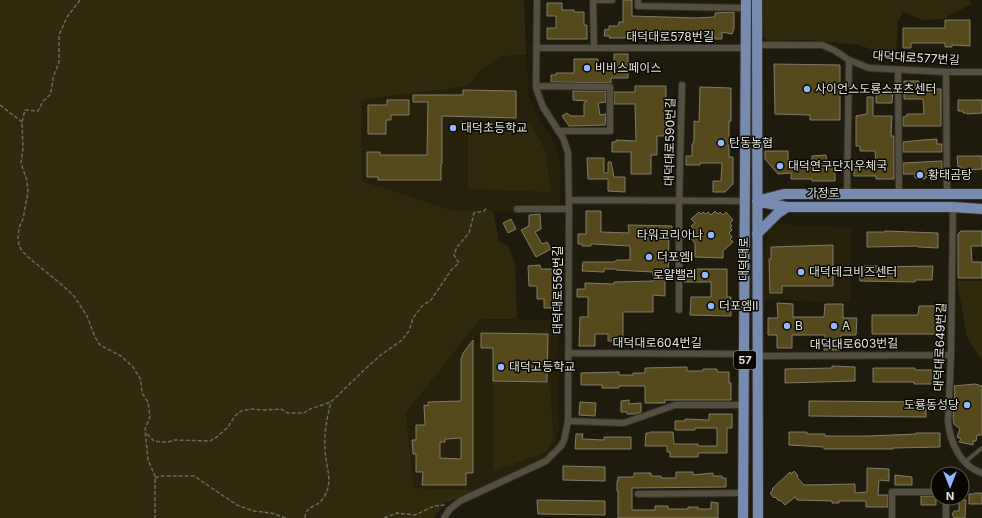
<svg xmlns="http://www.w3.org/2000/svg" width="982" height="518" font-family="Inter,'Noto Sans KR',sans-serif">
	<rect width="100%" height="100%" fill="#1f1b0c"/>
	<path fill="#27210b" d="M526,55L529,97L539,119L551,137L557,150L560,161V202L555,205L518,204L517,212L452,210L362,181L361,100L467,86L482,69L502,56Z
		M775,224L851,228V302L764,300V254L766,250L767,232Z
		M480,319L559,320V429L556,440L551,451L542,460L474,490L414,488L406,413Z"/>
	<path fill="#31290e" d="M0,0H524L526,55L502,56L482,69L467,86L361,100L362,181L452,210L493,211L499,241L508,246L515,263L517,319H480L406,413L414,488L474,490L444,504L434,518H0Z
		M763,0H969L971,4L943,19L923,20L903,12L898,21L896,58L859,45L810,40L768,41L762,35Z
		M468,121L530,123L545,150L551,192L468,189Z
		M957,281H982V361L967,337Z
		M493,382L550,383L553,434L554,437L550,447L543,454L493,471Z"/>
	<path fill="#564a1c" stroke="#817c6a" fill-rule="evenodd" d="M623,0H632V16L696,18L715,17V13L734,12V28L732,34L722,32V39H715V37L675,36L631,35V38H609L610,36H604L605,29L609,30V26H618L619,22H623Z
		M547,3H562V10H574V12H584V25H587V39H547V28H556V16H547Z
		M945,20H970V46L952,45V47H945V43H911V48H903V28H945Z
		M614,54H628V78H611V83L551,82V75H556V73H574V59H598V63L614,64Z
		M774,64L840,65V120H810V115L775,114Z
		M904,81H919V89H941V126H903V117L907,116V114H924L923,99H904Z
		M635,86H666V136H657V155H651V174H631V152H612V142H616V140L636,141L635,104H614V92H635Z
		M700,87L731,88V121H729V157H733V184L725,192H713V181H721L722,163H700V165H686V156H692V144H693L694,140V121L699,122Z
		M876,88H893L892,103H876Z
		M463,90L516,91V118L442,116V164H441V180H378V177H367V152H380V155H427L428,102H413V95H463Z
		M573,91H606V102L598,103L600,115L606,114L605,125L569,126L562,116L567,113L571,116H584V103L587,101L573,100Z
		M867,97H873V116H892L891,136H894V179H876V176H854V164H876L875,151H860V146H856V116L867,114Z
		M387,100H409V115H391V120H386V134H368V105H387Z
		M958,100H982V113L967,114V113H963V111H958Z
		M937,139V144H942V152H903V142L923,140Z
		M765,151H788V167H812V156L826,155L827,161H835V181H812V179H791V173L778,174L765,159Z
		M957,156H982V169L967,170V169H962V167H958Z
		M587,158H604V173H608V162H611L614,177H625V192L608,191V179H588Z
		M942,161V174L939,177H925V179L915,178V174H903V163Z
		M586,211H601V232L629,233L628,225L672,226V238H669L668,275H665V296L653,295V312H623V341H608V334H595V346H579L580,317H588V297H577V289H585V283L614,284V282L653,281V272L616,270V269H604V272L582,271L583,262H614L617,260H630V246L593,244H591V246H582V244H578V234H586Z
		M715,211L718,214L720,212L723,215L726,212L733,220L730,223L732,226L730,227L732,230L729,233L732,237L730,239L733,242L723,251V258L695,257V243L691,239L693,237L691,233L694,230L691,226L695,223L691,219L699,212L701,214L703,212L706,214L708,212L711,215Z
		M540,214L541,229L535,232L542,244L547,242L551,249L536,257L521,230L529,226V215Z
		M511,219L516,229L508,233L503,223Z
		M885,231L938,233V248L918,247V246L867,247V232H885Z
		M961,231H982V246H971L972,262H982V278H958V234Z
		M833,245V286H782V293H770L769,259H771V247Z
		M540,265L541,269H558L557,308H544V299H537V286H529L528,266Z
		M859,266H879V267L933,266L932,280H915V282L860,281Z
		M684,269H727V297H731V316L690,315L691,297H711V282H684Z
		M777,303L793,304V317H824L825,304H843V318H857L856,335H841V350H824L825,335H792V348H777V335H768V318H778Z
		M919,306H937L936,334H872V315H918Z
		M481,333L548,334L547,382L493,381V348H481Z
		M473,340V473H466V485H422L423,472H416V454H413L412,440H416V425H425L424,405L428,406V402L461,401V358L464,352ZM461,438V459L440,458V442H445V439Z
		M832,366L855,367V381L785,383V369L832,368Z
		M687,367V371H703V369H717V372H729V383H731V400H665V403H645V386H619V388H602V385H581V373L619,372V375H633V373H645V368Z
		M873,368H915V370H936V384H914V382H873Z
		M975,384L982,386V435H977L976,441H973V445L959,442L961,439L957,437L960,429L954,424L953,418L954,398L955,397L954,394L955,393L954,386Z
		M629,400V404L641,403V412L635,414H627V412H621V401Z
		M809,401L926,402V417L809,416Z
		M580,402L596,403L595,416L579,415Z
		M709,414H732V428H727V453H698V457H670V452H667V446H645L646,433H650V432H673L674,444H698V446H717V428H695V430H675V421H685V419L709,420Z
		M789,432H807V434H825V436H869L916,434V433H940V447L893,448V449H824V447L789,445Z
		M576,434H583L582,439L604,440V437H631V449H575Z
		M563,466L605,467V481L563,480Z
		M867,468L889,469V481L879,480L878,495H888V507H866V501H839V503H832V501L797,500L795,497L785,505L780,500L779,501L775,497L774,498L770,493L773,490L772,489L790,472L791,474L794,471L798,476L797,477L804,485L855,484V493L867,492Z
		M676,472H693V475L713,473V476H722V478H726V487L632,488V510H655V506H668V509H688V507H698V509H711V502L718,503V518H618V491H617V481H618V477H634V473H651V476H661V478H676Z
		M895,475L912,477V485H895Z
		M975,493H982V504H969V494H974Z
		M921,496H936V505H921Z
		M537,500L605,501V515L538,514Z
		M959,500H966L965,518H954L952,514L954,511H959Z"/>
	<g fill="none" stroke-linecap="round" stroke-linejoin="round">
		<defs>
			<path id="service" d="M965,462L982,448"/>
			<path id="minor" d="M638,0V6L746,8
				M757,45H822L834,50L849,60L869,68L946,72H982
				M536,48H746
				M594,48L593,0H612
				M898,70L899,195
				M946,72L947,194
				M536,86L610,87V131H558
				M847,195L849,60
				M569,200L746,201
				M953,207L951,355L948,421C950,442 960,466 982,473
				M517,209H569
				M679,310V208L682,85
				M569,353L745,354
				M757,356L951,355
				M568,421L624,423L675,405H744
				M638,494L744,493
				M946,498V518
				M444,518L450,509L460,501L546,461L561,446L564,440L568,421L569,209L568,152L563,138L543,107L536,88L537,0
				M892,518V492H938"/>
			<path id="primary" d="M757,0L758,518
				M757,201L784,194H982
				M760,202L787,207H953L982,209
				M757,234L778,213L787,207
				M743,518L746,0"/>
		</defs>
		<use href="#service" stroke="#35322c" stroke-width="5"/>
		<use href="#minor" stroke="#35322c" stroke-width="8"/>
		<use href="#primary" stroke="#35322c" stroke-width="12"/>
		<path stroke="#6b685b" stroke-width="1.5" stroke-dasharray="4 2" stroke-linecap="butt" d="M80,0L67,17L59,35V62L53,78L52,87L50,95L43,101L38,111L25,110L22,122L23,148L21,163L27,181L28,192L23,219L19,228L18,239L19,245L22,251L28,257L62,285L74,296L87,316L95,337L100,345L121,356L133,367L141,380L142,393L148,402L150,417L145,429L148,460L155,476V518
			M0,105L22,122
			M147,434L154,441L161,442H168L174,440L210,441L217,437L228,427L235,416L241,411L251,409L265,410L281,409L288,413H304L310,409L331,402L364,370L382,354L401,341L409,331L413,318L422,306L431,300L452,269L459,263L454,255L457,247L469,233L474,213L484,211L487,208
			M155,478L161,476H194L237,505L254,511L271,513L286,518
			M305,518C306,506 314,508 321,501C323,499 326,494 327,491C332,477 325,463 325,448C324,433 327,417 331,402
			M384,518L397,513L415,515L434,506L445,505"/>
		<use href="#service" stroke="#544f3e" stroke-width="3"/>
		<use href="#minor" stroke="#544f3e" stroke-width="6"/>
		<use href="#primary" stroke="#778aaf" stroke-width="10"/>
	</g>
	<g fill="#94b7fd" stroke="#070602" stroke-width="1.5">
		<circle cx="587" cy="68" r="4"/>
		<circle cx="807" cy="89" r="4"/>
		<circle cx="453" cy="128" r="4"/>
		<circle cx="721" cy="143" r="4"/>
		<circle cx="780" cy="166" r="4"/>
		<circle cx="920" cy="175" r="4"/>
		<circle cx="711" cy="235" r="4"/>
		<circle cx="649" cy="257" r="4"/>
		<circle cx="801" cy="272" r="4"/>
		<circle cx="705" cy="275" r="4"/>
		<circle cx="711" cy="306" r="4"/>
		<circle cx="787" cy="326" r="4"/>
		<circle cx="834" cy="326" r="4"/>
		<circle cx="501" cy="367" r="4"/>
		<circle cx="967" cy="405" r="4"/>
	</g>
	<g text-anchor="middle" stroke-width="3" stroke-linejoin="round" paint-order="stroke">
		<rect fill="#070602" stroke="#a3a199" stroke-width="1" x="734" y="351" width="22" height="18" rx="3"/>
		<g font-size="11" font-weight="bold" fill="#e6e4da">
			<text x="745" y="364">57</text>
		</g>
		<g font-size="12" fill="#e6e4da" stroke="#070602">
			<text x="670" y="41">대덕대로578번길</text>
			<text transform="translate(916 58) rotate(3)" y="4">대덕대로577번길</text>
			<text transform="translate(670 142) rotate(-89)" y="4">대덕대로590번길</text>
			<text x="823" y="197">가정로</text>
			<text transform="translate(744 259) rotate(-90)" y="4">대덕대로</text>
			<text transform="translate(558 290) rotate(-90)" y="4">대덕대로556번길</text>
			<text x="657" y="347">대덕대로604번길</text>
			<text transform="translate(854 344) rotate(-1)" y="4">대덕대로603번길</text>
			<text transform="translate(940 347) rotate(-88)" y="4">대덕대로649번길</text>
		</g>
		<g font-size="12" fill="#e6e4da" stroke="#070602" text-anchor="start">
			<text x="595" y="72">비비스페이스</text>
			<text x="815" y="93">사이언스도룡스포츠센터</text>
			<text x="461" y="132">대덕초등학교</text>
			<text x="729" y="147">탄동농협</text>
			<text x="788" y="170">대덕연구단지우체국</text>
			<text x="928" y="179">황태곰탕</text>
			<text x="703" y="239" text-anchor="end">타워코리아나</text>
			<text x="657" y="261">더포엠Ⅰ</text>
			<text x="809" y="276">대덕테크비즈센터</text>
			<text x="697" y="279" text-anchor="end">로얄밸리</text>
			<text x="719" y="310">더포엠Ⅱ</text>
			<text x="795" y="330">B</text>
			<text x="842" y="330">A</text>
			<text x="509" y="371">대덕고등학교</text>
			<text x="959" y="409" text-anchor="end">도룡동성당</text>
		</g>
	</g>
	<g transform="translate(950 486) rotate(180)"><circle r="19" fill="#070602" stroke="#605f58"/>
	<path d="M0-3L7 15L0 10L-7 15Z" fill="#94b7fd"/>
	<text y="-6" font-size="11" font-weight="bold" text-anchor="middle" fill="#e6e4da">N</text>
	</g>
</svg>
